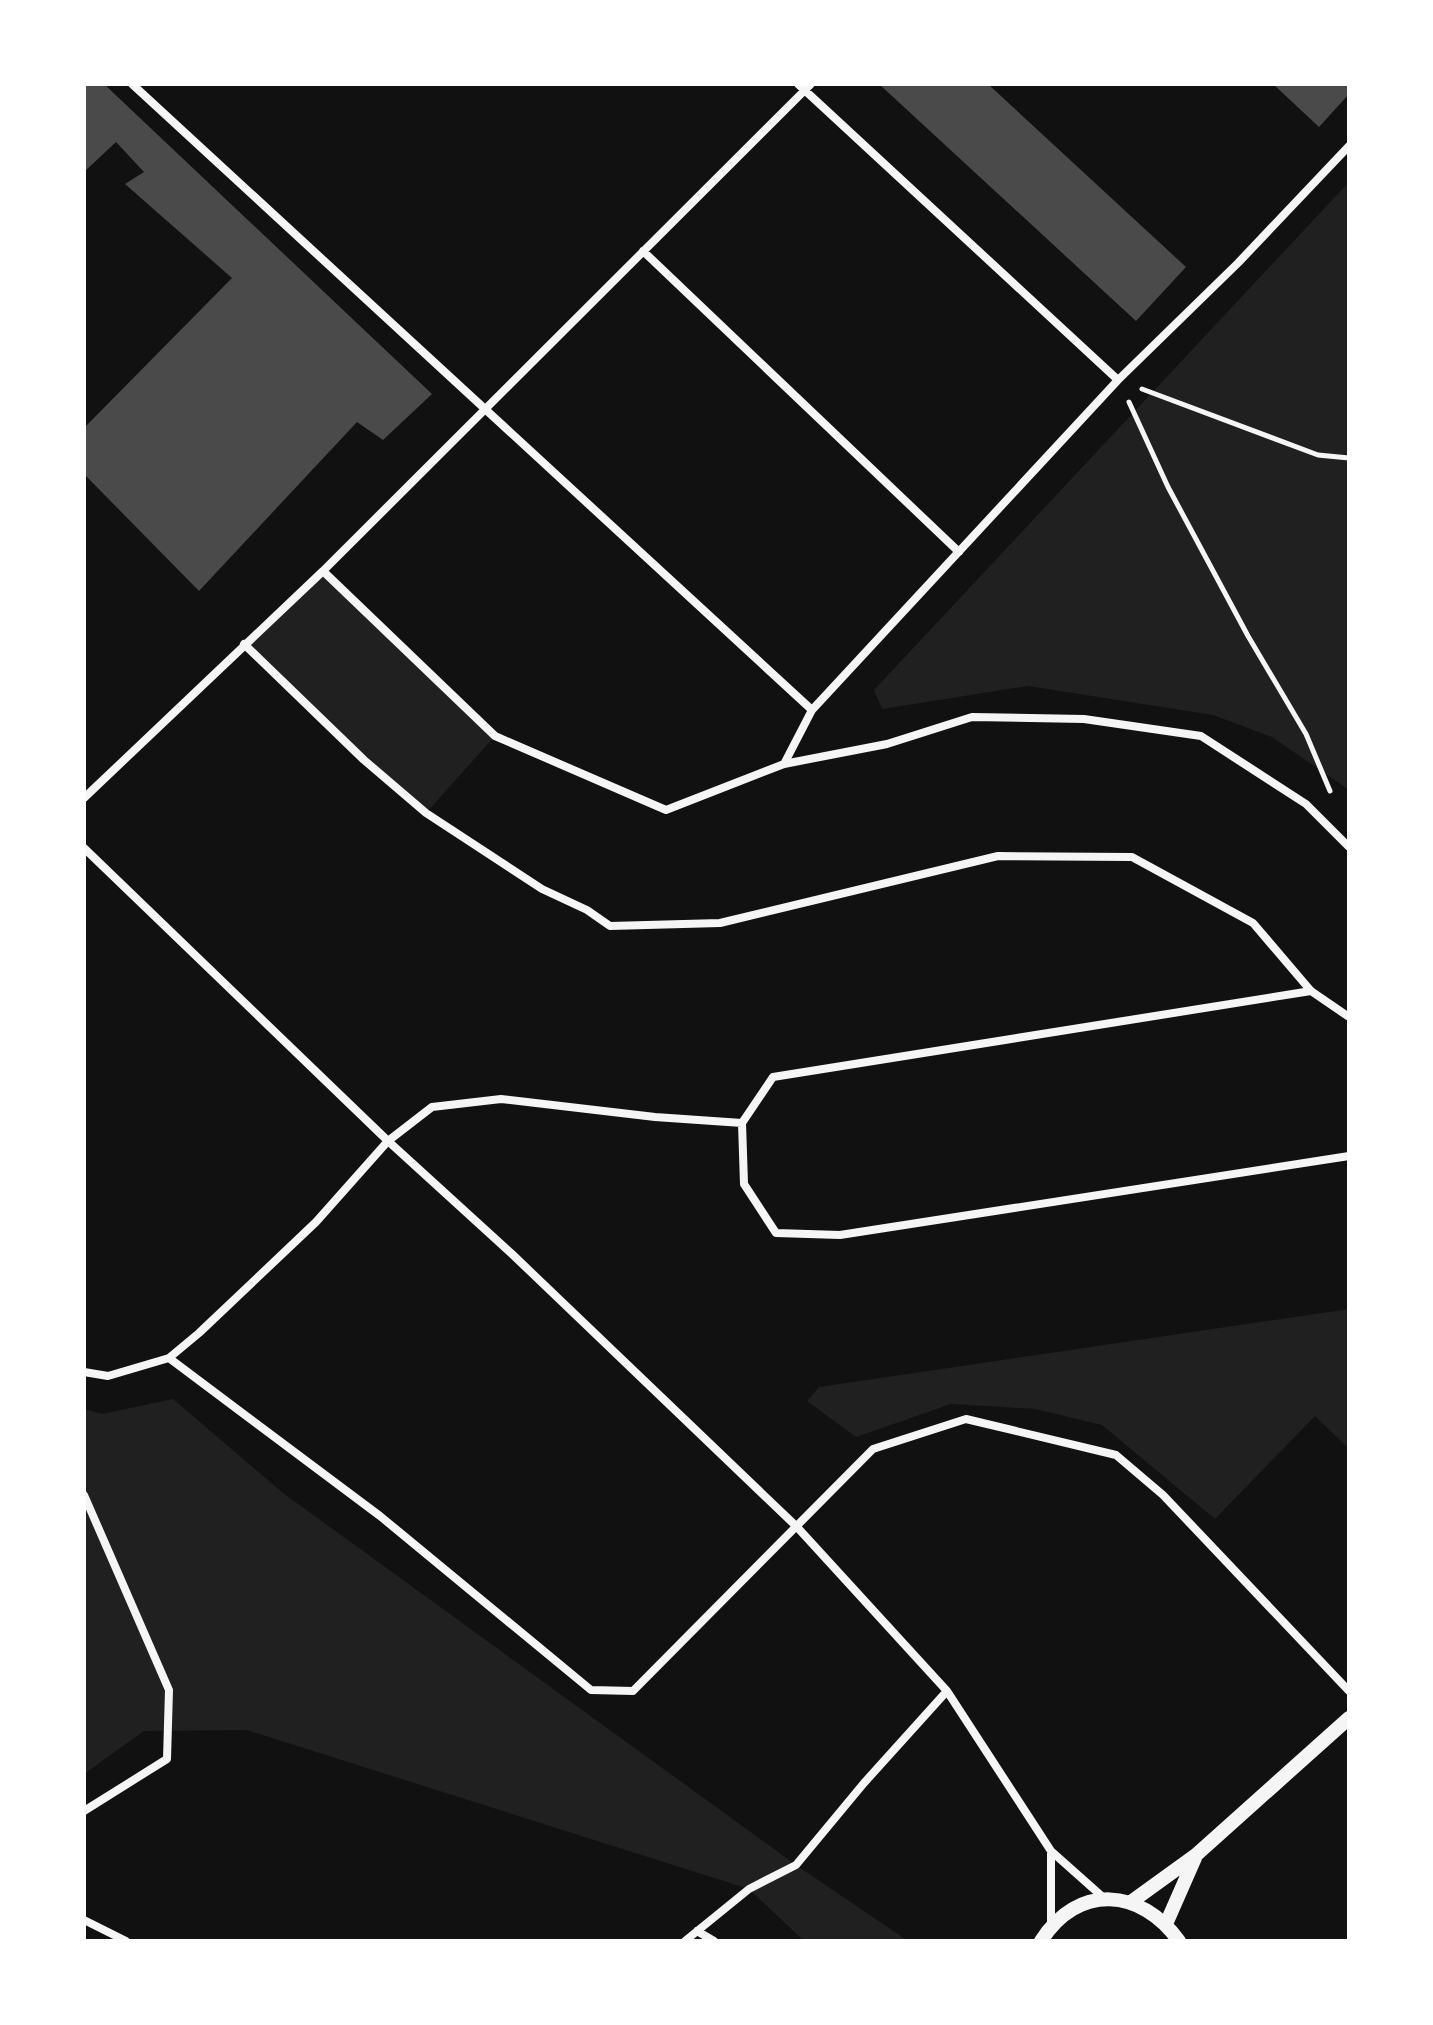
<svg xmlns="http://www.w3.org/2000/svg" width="1433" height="2025" font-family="'Noto Serif',serif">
	<rect width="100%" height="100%" fill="#111"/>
	<path fill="#202020" d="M1349,182V790L1272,737L1213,715L1028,686L882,709L874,690Z
		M323,571L495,736L426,813L244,644Z
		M1349,1309V1449L1315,1416L1215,1519L1102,1425L1035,1409L951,1404L856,1437L807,1401L819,1387Z
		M173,1399L283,1493L796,1865L908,1941H804L749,1889L247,1730L144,1731L84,1774V1409L102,1414Z"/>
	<path fill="#4a4a4a" d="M84,84H104L432,394L383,440L357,422L199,591L84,474V428L232,278L125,184L144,172L116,142L84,172Z
		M879,84H988L1186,267L1136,321Z
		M1273,84H1349V94L1319,127Z"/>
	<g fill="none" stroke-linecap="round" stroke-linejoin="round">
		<path stroke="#f5f5f5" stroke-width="5" d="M1142,389L1318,455L1349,458
			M1129,402L1168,487L1248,636L1306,734L1330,791"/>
		<path stroke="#f5f5f5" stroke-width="8" d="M132,84L812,710
			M798,84L1118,380
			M643,251L959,552
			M323,571L495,736L666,810L784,764L887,744L972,717L1084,719L1201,736L1306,804L1349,847
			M244,644L364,760L426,813L542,889L587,910L610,926L720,923L998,856L1132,857L1253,923L1311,991L1349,1017
			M784,764L812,710L1118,380L1238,263L1349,146
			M84,798L323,571L811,84
			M84,848L388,1141L512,1254L797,1527L947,1691L1051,1851
			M1311,991L773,1077L742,1123L744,1184L776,1233L840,1235L1349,1156
			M169,1358L380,1516L591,1690L633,1691L873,1449L966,1419L1116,1455L1163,1495L1349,1691
			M84,1372L108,1376L169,1358L199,1333L316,1222L388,1141L432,1107L501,1099L655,1117L742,1123
			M84,1495L169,1690L167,1759L84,1811
			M84,1920L126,1941
			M1051,1925V1851L1105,1899
			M697,1931L714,1941
			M685,1941L749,1889L796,1865L864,1783L947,1691"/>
		<path stroke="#f5f5f5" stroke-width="14" d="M1131,1902L1196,1855L1349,1718
			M1166,1924L1195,1858
			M1041,1941C1078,1883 1141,1888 1179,1941"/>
	</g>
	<rect width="1433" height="2025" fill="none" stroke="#ffffff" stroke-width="172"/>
</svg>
